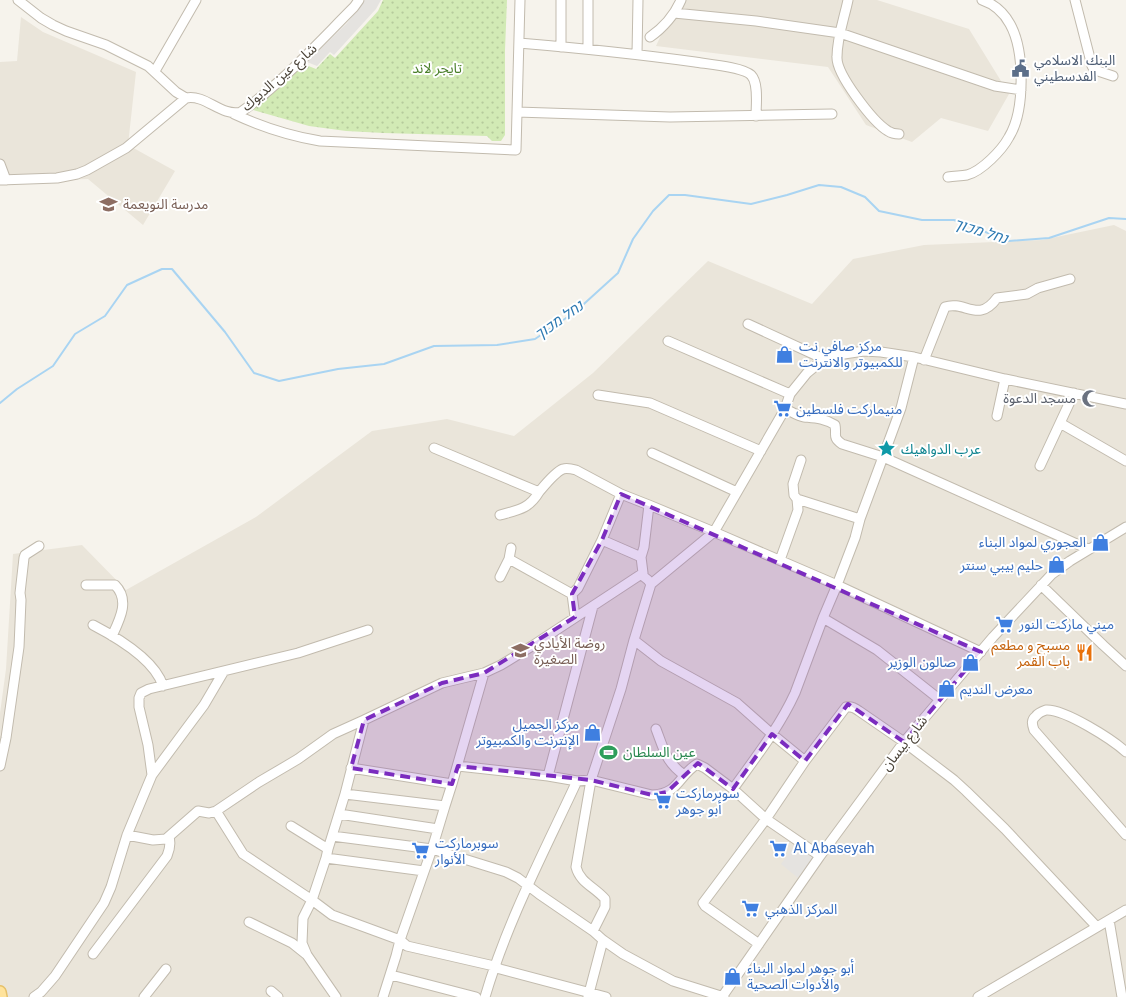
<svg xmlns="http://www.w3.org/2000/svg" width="1126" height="997" font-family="'Public Sans','Noto Sans Arabic',Heebo,sans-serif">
	<defs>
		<pattern id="grass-dots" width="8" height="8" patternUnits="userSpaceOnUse" patternTransform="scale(1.25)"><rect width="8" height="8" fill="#d2eab5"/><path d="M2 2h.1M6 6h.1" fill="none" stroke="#b6ca9c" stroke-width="1.8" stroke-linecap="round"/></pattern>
	</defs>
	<rect width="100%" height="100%" fill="#f6f3ec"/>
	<path fill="#eae5da" d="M677,0H877L969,29L1009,94L988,131L941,118L912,142L866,125L828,67L656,46Z
		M21,17L43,32L136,72L128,145L175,171L143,225L88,179L0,182V62L17,61Z
		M1114,225L1126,231V997H0V713L6,669L13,554L82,545L126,590L256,517L372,431L447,419L514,436L593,373L708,261L812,304L853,259L924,245L1042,240Z"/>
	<path fill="url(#grass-dots)" d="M383,0H507L505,50V135L501,141H492L487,136L384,133L346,131L309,126L253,110V106L301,63L316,69L330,54L335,58L378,11Z"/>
	<path fill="#e5e3e0" d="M365,0H381L376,9L334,55L330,52L317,66L307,62L347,23Z
		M795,845L813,858L798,878L781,864Z"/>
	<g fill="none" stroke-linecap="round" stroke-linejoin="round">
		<path stroke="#a9d4f2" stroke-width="2" d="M0,403L17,389L53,366L75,334L105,316L127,285L162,269H172L225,332L254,373L279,381L338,369L384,364L434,346L497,345L535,339L575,312L618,273L633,239L653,211L669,195H685L751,204L787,195L819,185L841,187L865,197L879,211L922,220H954L1009,241L1049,238L1109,218L1126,219"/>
		<defs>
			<path id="minor" d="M18,0L41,18L53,25L66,31L106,45L148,66L176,92L186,98
				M588,0V49
				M848,0C844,19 837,37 837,57C836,74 873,122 888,131C891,133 895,134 899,134
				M1075,0L1092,66L1095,70L1113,76
				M674,13L756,21L840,33L995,86L1021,90
				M650,37C663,28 675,14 681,0
				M519,43C578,48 637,54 695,62C707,64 743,67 751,75C759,83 756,105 756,116
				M561,47V0
				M637,54L638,0
				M155,71L196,0
				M517,112L670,117L832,114
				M234,114C262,127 290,136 320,141L516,150L520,0
				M0,164L6,180
				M948,177C954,176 961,176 967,175C982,171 1002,150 1009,137C1025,111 1025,51 1010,24C1004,13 994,4 982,0
				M0,180L57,178L77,174L87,170L126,148L186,98C206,94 221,117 241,112C283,82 318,43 354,7L359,0
				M748,324L824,359
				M668,341L790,394
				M914,357L901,408L883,457L1088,549
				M924,360L945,307C965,300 978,324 997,298L1027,294L1038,288L1070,279
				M1005,379L1126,404
				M598,395L650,403L761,451
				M785,409C791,411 797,416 804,417C815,418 824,418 835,425C837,435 832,437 842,444L883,457L860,519L855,538L837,585L981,652
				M1060,423L1126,461
				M434,448L539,492C544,486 555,472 563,469C567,468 572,469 576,470L621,494L649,505L644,547L641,557L643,573
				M652,453L737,492
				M1040,466L1074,393
				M621,494L602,540L641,557
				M797,499L860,519
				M649,505L714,532L651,584
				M500,515C518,510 529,509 539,492
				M509,559L572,594
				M780,560L798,510L797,499L794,495L793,484L801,460
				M500,577L509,559L511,548
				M86,585H115C130,600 120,619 112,636
				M1041,585L1103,645L1126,666
				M575,617L572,594L578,588L602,540
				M823,618L877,650L939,699
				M93,625C116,637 155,660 163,686
				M634,640L661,661L737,703L772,734L805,761L766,819L703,903L705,906L759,944
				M656,729C664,750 666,762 684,775
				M1126,752C1113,740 1065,709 1046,710C1043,711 1038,713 1036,716C1031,720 1032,724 1034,730L1126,835
				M805,761L846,707C851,706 855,708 859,711L904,742L954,780L966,791L1005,829L1097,927
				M0,766L6,738L19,647L21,600L20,593L24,558L25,555L39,546
				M458,766L548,776L577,781L591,780L576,867C580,883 595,887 605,899V907L593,931
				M351,768L452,784
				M152,775L192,721L204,705L224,671
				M548,776L593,606
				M733,789L766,819L820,856
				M445,806L452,784L484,673
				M216,811L243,854L312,900L332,915L400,940L407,946L494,966L500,969L606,997
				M339,814L438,829
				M291,826L328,849L326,858L312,900L303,918L302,943L307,955
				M127,835L152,775L148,745L139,707V698L141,693L149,689L298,653L368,630
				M332,836L432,849L445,806L345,794
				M328,849L345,794L364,720L442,683L484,673L501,665L532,646L643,573V576L648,580L651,584L634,640L621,689L591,780L652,795C679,794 678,776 697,764L705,768L733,789C755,758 779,728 795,693L823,618L837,585L714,532L785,409L790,394L807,373L824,359L844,354L864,351L881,352L914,357L1005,379L997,416
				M326,858L424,871
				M1109,920L1122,997
				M249,922L292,943L307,955L336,997
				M93,954L167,856C170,849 171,844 169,837
				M391,975L476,997
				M271,991L278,997
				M34,997L41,992L55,976L104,903L111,887L127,835L153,840L166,839L198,811L209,813L216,811L259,782L298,759L333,734L364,720
				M144,997L166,969
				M383,997L396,956L400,940L432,849L506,872L518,878L539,894L593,931L603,940L623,954L673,981L724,997
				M485,997C507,922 544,852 577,781
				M588,997L603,940
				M722,997L820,856L904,742L993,637L1052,574L1070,561L1126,527
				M978,997L1126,910"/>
			<path id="major" d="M0,992L1,997"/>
		</defs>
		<use href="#minor" stroke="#c2bbae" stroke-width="11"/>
		<use href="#major" stroke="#e6c16a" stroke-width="14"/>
		<use href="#minor" stroke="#fff" stroke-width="9"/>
		<use href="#major" stroke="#ffe39c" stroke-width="11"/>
	</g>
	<path fill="#7b2cbf" fill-opacity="0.2" stroke="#7b2cbf" stroke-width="4" stroke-dasharray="10 6" stroke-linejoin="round" d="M621,494L981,652L904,742L848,704L805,761L772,734L733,789L698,763L667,792L652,795L591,780L458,766L452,784L351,768L364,720L442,683L484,673L575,617L572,594L602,540Z"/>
	<defs>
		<symbol id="civic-bare" viewBox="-9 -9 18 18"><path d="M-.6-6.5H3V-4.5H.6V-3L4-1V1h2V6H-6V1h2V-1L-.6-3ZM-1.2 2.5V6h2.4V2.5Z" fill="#5c6f8a" stroke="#fff" stroke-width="2.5" paint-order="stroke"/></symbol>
		<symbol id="school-bare" viewBox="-9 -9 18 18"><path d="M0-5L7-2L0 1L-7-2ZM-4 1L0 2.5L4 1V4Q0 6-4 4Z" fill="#8d6e63" stroke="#fff" stroke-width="2.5" paint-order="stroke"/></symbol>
		<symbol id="shop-bare" viewBox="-9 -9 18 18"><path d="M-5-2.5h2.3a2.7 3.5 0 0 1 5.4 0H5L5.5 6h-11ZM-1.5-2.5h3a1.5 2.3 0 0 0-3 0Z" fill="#3f7fe0" stroke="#fff" stroke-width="2.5" paint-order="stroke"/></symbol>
		<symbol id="mosque-bare" viewBox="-9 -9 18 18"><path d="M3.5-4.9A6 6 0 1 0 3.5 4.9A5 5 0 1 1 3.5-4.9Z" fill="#6b7280" stroke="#fff" stroke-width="2.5" paint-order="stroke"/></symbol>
		<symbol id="supermarket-bare" viewBox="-9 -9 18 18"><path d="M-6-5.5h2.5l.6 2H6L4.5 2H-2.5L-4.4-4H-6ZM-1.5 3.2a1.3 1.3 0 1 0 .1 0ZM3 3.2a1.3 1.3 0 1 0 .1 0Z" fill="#3f7fe0" stroke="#fff" stroke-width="2.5" paint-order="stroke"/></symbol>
		<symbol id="sight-bare" viewBox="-9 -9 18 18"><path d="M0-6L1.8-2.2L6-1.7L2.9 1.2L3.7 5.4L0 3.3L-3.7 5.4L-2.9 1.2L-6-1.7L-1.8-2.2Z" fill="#0f9aa8" stroke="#fff" stroke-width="2.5" paint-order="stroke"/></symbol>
		<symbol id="restaurant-bare" viewBox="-9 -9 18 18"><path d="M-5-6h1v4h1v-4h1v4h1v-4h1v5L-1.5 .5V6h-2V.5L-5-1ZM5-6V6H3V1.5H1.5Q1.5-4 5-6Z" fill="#e8710a" stroke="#fff" stroke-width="2.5" paint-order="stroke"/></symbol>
		<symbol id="stadium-bare" viewBox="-9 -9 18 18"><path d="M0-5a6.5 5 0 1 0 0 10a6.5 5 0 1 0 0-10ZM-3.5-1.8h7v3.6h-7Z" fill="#2e9e5b" stroke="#fff" stroke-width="2.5" paint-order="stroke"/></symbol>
	</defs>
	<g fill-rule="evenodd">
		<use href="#civic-bare" x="1008" y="56" width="25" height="25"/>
		<use href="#school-bare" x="96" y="192" width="25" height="25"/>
		<use href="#shop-bare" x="772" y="342" width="25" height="25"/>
		<use href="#mosque-bare" x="1078" y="386" width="25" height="25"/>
		<use href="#supermarket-bare" x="770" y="396" width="25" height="25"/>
		<use href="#sight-bare" x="874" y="436" width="25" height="25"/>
		<use href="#shop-bare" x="1088" y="530" width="25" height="25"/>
		<use href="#shop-bare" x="1044" y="552" width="25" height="25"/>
		<use href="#supermarket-bare" x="992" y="612" width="25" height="25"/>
		<use href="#school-bare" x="508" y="638" width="25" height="25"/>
		<use href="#restaurant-bare" x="1072" y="640" width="25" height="25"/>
		<use href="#shop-bare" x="958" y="650" width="25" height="25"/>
		<use href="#shop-bare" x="934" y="676" width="25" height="25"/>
		<use href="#shop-bare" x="580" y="720" width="25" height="25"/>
		<use href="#stadium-bare" x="596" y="740" width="25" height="25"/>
		<use href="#supermarket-bare" x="650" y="788" width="25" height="25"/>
		<use href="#supermarket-bare" x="766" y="836" width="25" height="25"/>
		<use href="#supermarket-bare" x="408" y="838" width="25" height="25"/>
		<use href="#supermarket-bare" x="738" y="896" width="25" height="25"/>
		<use href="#shop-bare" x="720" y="964" width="25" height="25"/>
	</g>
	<g text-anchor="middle" stroke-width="4" stroke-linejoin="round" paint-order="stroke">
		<g font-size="14" fill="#4e5e75" stroke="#fff" text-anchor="start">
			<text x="1034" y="65">البنك الاسلامي<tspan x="1034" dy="16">الفدسطيني</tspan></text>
		</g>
		<g font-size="14" fill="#4a7f2a" stroke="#fff">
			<text x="437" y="73">تايجر لاند</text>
		</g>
		<g font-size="14" fill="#4b4439" stroke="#fff">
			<text transform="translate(279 77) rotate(-41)" y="5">شارع عين الديوك</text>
			<text transform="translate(904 743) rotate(-52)" y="5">شارع بيسان</text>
		</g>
		<g font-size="14" fill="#785e54" stroke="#fff" text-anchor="start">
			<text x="123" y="209">مدرسة النويعمة</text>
			<text x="534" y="648">روضة الأيادي<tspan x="534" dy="16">الصغيرة</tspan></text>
		</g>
		<g font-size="14" fill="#366cbe" stroke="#fff" text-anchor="start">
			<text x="799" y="351">مركز صافي نت<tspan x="799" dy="16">للكمبيوتر والانترنت</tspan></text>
			<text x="796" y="414">منيماركت فلسطين</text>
			<text x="1086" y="547" text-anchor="end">العجوري لمواد البناء</text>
			<text x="1043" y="570" text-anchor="end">حليم بيبي سنتر</text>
			<text x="1019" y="629">ميني ماركت النور</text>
			<text x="956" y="667" text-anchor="end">صالون الوزير</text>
			<text x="960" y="694">معرض النديم</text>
			<text x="579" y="729" text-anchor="end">مركز الجميل<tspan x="579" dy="16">الإنترنت والكمبيوتر</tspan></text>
			<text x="676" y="798">سوبرماركت<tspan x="676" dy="16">أبو جوهر</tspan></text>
			<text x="435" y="848">سوبرماركت<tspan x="435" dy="16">الأنوار</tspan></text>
			<text x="793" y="853">Al Abaseyah</text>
			<text x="765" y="914">المركز الذهبي</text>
			<text x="747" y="973">أبو جوهر لمواد البناء<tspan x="747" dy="16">والأدوات الصحية</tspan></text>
		</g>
		<g font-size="14" fill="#5b616d" stroke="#fff" text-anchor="end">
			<text x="1076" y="403">مسجد الدعوة</text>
		</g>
		<g font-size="14" fill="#0d838f" stroke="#fff" text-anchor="start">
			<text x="901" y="454">عرب الدواهيك</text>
		</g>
		<g font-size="14" fill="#c56008" stroke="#fff" text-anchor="end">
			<text x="1070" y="650">مسبح و مطعم<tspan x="1070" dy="16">باب القمر</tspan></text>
		</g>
		<g font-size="14" fill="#27864d" stroke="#fff" text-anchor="start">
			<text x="623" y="757">عين السلطان</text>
		</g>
		<g font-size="15" font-style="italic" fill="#2e7ab2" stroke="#fff">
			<text transform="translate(981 231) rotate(17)" y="5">נחל מכוך</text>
			<text transform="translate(559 320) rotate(-35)" y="5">נחל מכוך</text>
		</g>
	</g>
</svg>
